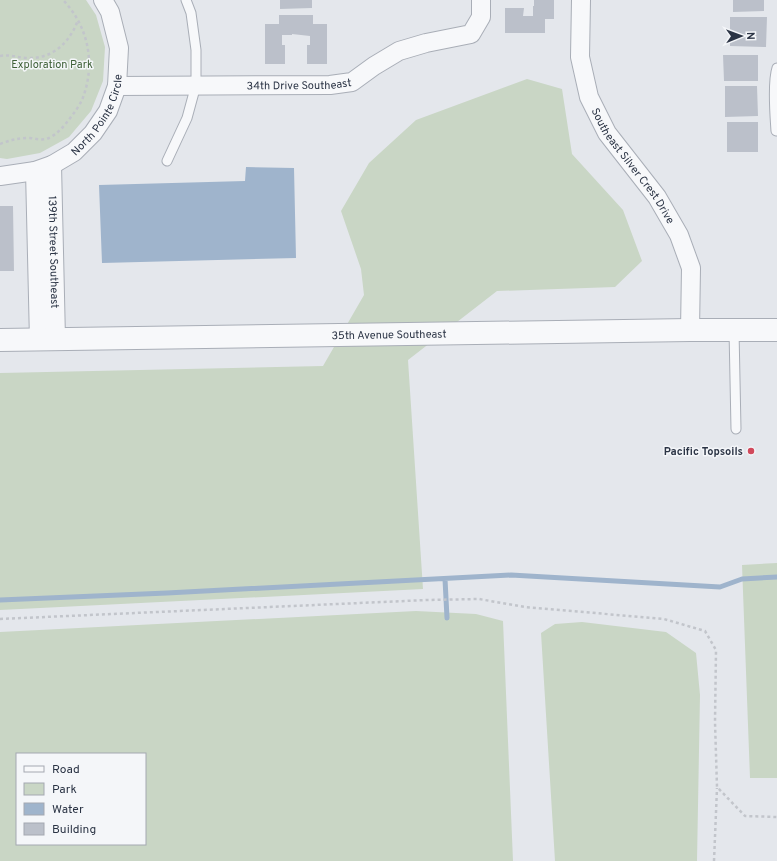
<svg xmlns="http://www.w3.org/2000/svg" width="777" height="861" font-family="Overpass,sans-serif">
	<rect width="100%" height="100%" fill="#e4e7ec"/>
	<path fill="#c9d6c5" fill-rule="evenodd" d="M0,0H86L96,15L105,47L103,81L91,111L69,137L40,153L7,159L0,158Z
		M527,79L562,89L572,154L623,210L642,261L615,287L497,291L408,360L423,589L0,610V373L323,366L364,295L361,269L341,211L369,163L416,120Z
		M777,563V778H750L742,565Z
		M416,611L476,614L503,621L513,861H0V632ZM17,754H145V844H17Z
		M582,622L666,632L696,653L700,695L697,861H555L541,633L555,624Z"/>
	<path fill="#9fb4cc" d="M246,167L294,168L296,258L102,263L99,185L245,181Z"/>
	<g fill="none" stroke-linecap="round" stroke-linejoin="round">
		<path stroke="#9fb4cc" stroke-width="5" d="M445,579L447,618
			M0,600L167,593L511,575L720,587L742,579L777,577"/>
	</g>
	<path fill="#bbc0ca" d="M280,0H312V8L280,9Z
		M534,0H554V19H545V33H505V8H524L523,16H533V6H534Z
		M733,0H764V11L733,12Z
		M279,15H313V24H327V64H307V45H310V36L292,34V35H282V45H285V64H265V24H279Z
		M730,17H767L766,47L730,46Z
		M723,55H758V81H724Z
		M725,86H757L758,116L725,117Z
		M727,122H758V152H727Z
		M0,206H13L14,271H0Z"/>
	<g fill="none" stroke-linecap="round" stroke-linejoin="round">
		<defs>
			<path id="service" d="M776,131C775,115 772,83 777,68
				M167,161L187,118L196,85V50L191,13L186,0
				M734,330L736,429"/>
			<g id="minor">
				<path id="s1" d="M581,0L580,57L589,97L607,133L657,197L679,235L691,268L690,330"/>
				<path id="s2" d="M117,86L330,85L352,82L374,66L399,51L426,43L471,34L481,17V0"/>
				<path id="s3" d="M52,165L56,339"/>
				<path d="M35,171L39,340"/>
				<path id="s4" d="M0,176L35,171L52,165L74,152L93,133L108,111L117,86L119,48L110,12L103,0"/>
			</g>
			<g id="tertiary">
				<path id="s5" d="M0,340L690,330H777"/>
			</g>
		</defs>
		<use href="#service" stroke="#a9aeb7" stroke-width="11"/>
		<use href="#minor" stroke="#a9aeb7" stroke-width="20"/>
		<use href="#tertiary" stroke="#a9aeb7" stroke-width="24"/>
		<path stroke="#c2c5cb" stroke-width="2.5" stroke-dasharray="3 3" stroke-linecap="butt" d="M0,56C11,54 18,58 28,58C53,59 70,42 78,20
			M0,144C10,140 19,138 30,138C37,139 44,141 51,137C61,131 67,122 74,113C77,109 80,104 82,100C96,65 89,27 63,0
			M0,619L427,600L479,599L525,607L664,619L705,631L716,650L715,722L717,787L745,816L777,817
			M714,861L717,788"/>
		<use href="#service" stroke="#f7f8fa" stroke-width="9"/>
		<use href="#minor" stroke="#f7f8fa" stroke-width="18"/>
		<use href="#tertiary" stroke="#f7f8fa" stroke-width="22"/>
	</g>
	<circle fill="#d1495b" stroke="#f4f6f9" stroke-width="1.5" cx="751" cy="451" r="4"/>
	<g text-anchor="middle" stroke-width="3" stroke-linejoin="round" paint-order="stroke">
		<g font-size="11" fill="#3f6138" stroke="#f4f6f9">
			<text x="52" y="68">Exploration Park</text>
		</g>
		<g font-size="11" fill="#2b3445" stroke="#f4f6f9">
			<text dy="4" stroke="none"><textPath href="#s2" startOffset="182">34th Drive Southeast</textPath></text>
			<text dy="4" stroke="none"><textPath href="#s4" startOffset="124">North Pointe Circle</textPath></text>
			<text dy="4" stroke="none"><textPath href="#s1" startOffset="180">Southeast Silver Crest Drive</textPath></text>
			<text dy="4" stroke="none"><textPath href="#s3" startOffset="87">139th Street Southeast</textPath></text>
			<text dy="4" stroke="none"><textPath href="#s5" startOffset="389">35th Avenue Southeast</textPath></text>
		</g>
		<g font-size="11" font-weight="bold" fill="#2b3445" stroke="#f4f6f9" text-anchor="end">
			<text x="743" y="455">Pacific Topsoils</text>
		</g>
	</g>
	<rect x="16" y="753" width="130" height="92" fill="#f4f6f9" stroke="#a4a8b1"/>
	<rect x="24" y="766" width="20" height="6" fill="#f7f8fa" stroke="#a4a8b1"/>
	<text x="52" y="773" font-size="12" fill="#2b3445">Road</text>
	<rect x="24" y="783" width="20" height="12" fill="#c9d6c5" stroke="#a4a8b1"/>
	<text x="52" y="793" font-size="12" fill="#2b3445">Park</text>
	<rect x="24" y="803" width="20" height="12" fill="#9fb4cc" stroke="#a4a8b1"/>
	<text x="52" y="813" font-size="12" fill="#2b3445">Water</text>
	<rect x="24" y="823" width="20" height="12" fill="#bbc0ca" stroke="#a4a8b1"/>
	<text x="52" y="833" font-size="12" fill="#2b3445">Building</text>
	<g transform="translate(741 36) rotate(89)" stroke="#f4f6f9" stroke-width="3" paint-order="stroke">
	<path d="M0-3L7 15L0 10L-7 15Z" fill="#2b3445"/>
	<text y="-6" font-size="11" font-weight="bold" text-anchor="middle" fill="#2b3445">N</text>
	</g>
</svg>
